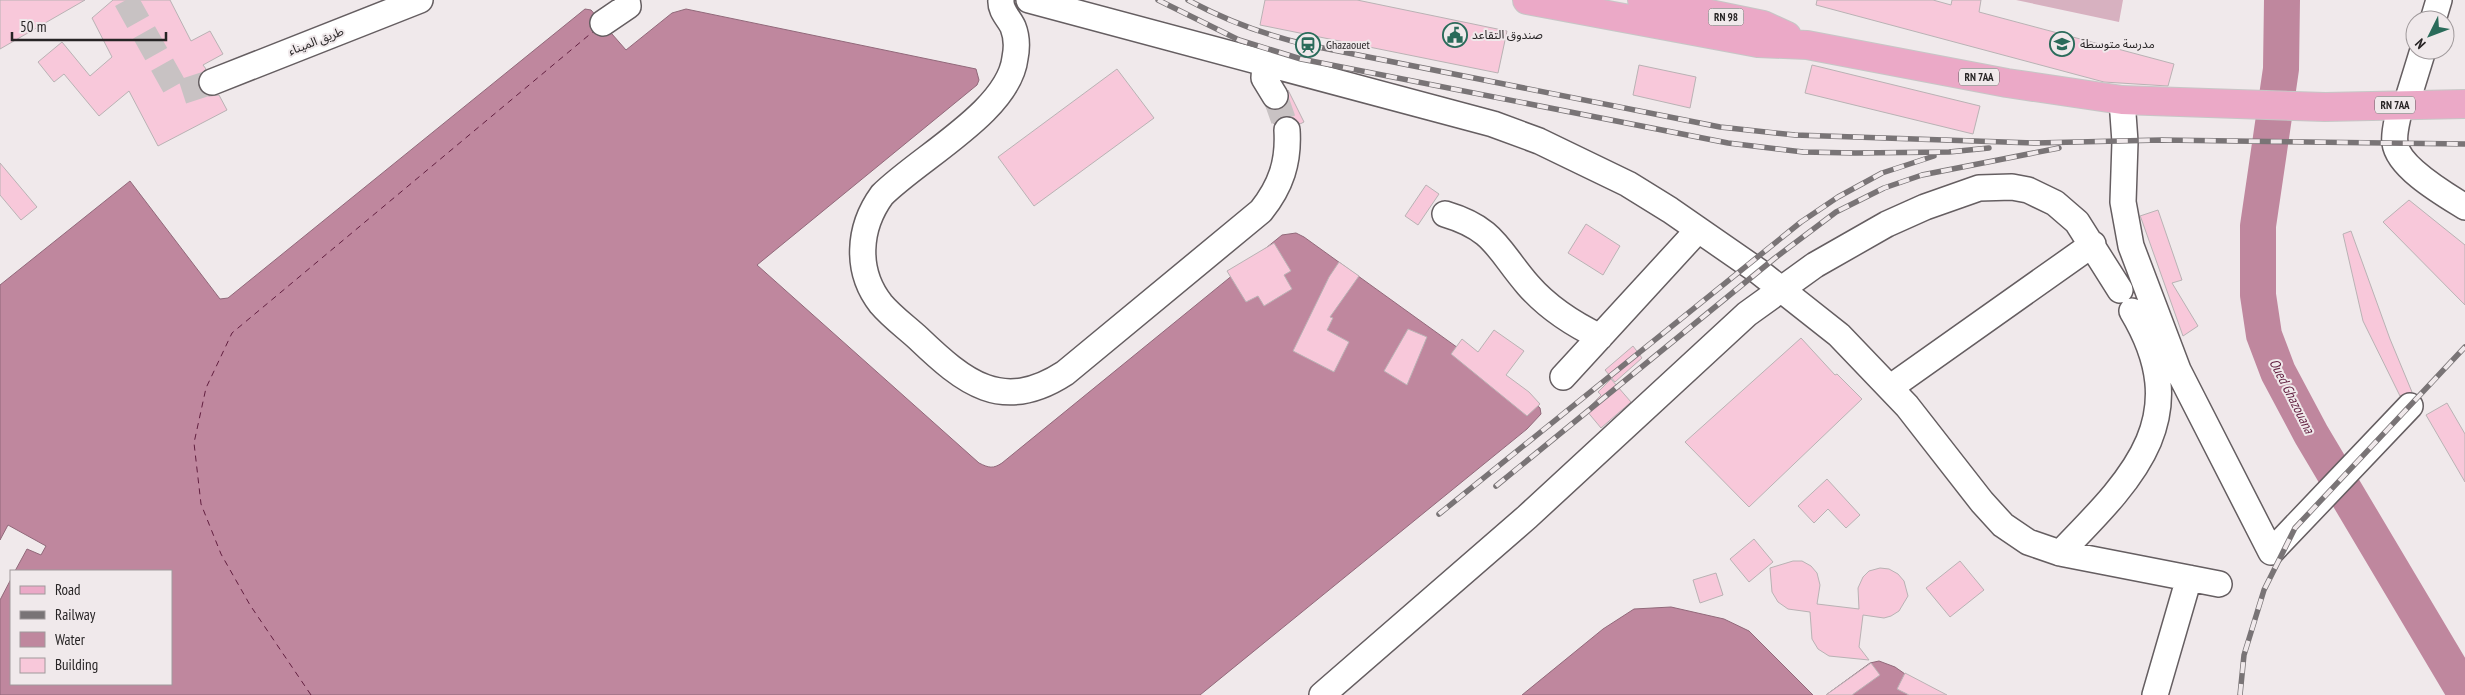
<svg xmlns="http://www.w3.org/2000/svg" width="2465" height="695" font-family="'PT Sans Narrow','Noto Sans Arabic',sans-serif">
	<rect width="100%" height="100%" fill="#f0e9eb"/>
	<path fill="#d7b1c0" d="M2016,0H2123L2119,22Z"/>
	<path fill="#bf879e" stroke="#91697a" d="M585,9L591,10L626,50L672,13L686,9L976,69L979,80L977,85L757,265L979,463C989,468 993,469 1002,463L1282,235L1296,233L1304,237L1533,402L1540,408L1541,414L1527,429L1200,695H0V600L11,579V684H171V571H15L27,549L41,555L46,546L8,525L0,540V285L130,181L220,299L228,298Z
		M1671,607L1724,619L1749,631L1813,695H1522L1603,629L1634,609Z
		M1879,661L1895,667L1935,695H1826L1870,663Z"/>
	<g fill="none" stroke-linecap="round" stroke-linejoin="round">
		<path stroke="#bf879e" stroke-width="36" d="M2282,0L2281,69L2258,226V295L2264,335L2278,372L2311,434L2465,693"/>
		<path stroke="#621f40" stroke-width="1" stroke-dasharray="6 5" stroke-linecap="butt" d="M311,695L250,605L221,554L201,504L194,443L206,388L232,333L595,30"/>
	</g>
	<path fill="#f8c8da" stroke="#b9b2b4" d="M0,0H85L0,49Z
		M113,0H170L191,41L210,31L223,54L203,65L206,69L198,79L199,87L203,93L209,96L219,95L227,110L158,146L129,91L99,116L64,74L54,82L38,62L62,42L90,76L112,57L92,18Z
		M1265,0H1357L1507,31L1498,73L1260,25Z
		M1817,0H1933L1951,5L1952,0H1981L1979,12L2174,64L2168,86L2104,82L1816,5Z
		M1639,65L1696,77L1690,108L1633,95Z
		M1812,65L1980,106L1973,134L1805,93Z
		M1117,69L1154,118L1034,206L998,157Z
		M1288,90L1304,122L1300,124L1294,118L1286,116L1279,118L1274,124L1266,106L1275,110L1283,108L1288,102Z
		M0,163L37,207L21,220L0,195Z
		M1426,185L1439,194L1418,225L1405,216Z
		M2409,200L2465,245V305L2383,222Z
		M2158,210L2182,280L2172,283L2198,326L2183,336L2141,218L2140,216Z
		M1586,224L1620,246L1603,275L1568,253Z
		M2351,231L2390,339L2412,392L2400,396L2363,321L2343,234Z
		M1274,243L1291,271L1284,275L1292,289L1264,306L1258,296L1246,302L1227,271Z
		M1339,262L1359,276L1330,317L1333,318L1327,330L1349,342L1334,372L1293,351L1329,277Z
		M1408,329L1427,337L1407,385L1384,371Z
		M1494,330L1524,351L1506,375L1529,392L1540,404L1527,416L1451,354L1462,339L1478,352Z
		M1801,338L1835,375L1837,374L1862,399L1749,507L1685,442Z
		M1633,346L1642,358L1615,382L1605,370Z
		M1611,379L1631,402L1601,428L1586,410L1601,395L1598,392Z
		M2447,403L2465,434V482L2426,415Z
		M1827,479L1860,515L1846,528L1828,509L1814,523L1798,506Z
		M1754,539L1773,562L1749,582L1730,559Z
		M1793,561H1802L1811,566L1817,573L1820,585L1817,604L1859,609L1858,588L1863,577L1869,571L1880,568L1889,569L1898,574L1904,581L1908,596L1899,611L1891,616L1884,618L1863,615L1859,647L1869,660L1829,656L1818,649L1812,639L1810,612L1788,609L1778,602L1772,592L1770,568Z
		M1960,561L1984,590L1950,617L1926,588Z
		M1716,573L1723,595L1700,603L1693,580Z
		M1871,663L1880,675L1852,695H1826Z
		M1905,673L1947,695H1909L1897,689Z"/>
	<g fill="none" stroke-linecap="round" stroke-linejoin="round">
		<path stroke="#c8c2c3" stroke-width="25" stroke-dasharray="25 12" stroke-linecap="butt" d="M126,0L178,93L212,82
			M1275,96L1287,130"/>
		<defs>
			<path id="minor" d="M1001,0C1000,11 1009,18 1013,27C1017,37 1017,48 1015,58C1009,111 920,157 882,195C858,228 855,271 881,304C892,317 906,327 918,338C964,382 1002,414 1065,373L1261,211C1281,186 1289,162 1287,130
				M1029,0L1493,124L1539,141L1628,184L1670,210L1758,271L1839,335L1907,406L1982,502L2003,525L2028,542L2060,553L2219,584
				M2433,20L2439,0
				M603,23L628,6L627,0
				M1265,63L1264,78L1275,96
				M212,82L420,0
				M2122,100L2125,142L2123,202L2131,246L2178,370L2271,552L2410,406
				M2400,105C2399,116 2393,132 2395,143C2398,168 2446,195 2465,207
				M2406,105L2423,50
				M1445,214C1495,229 1497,249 1528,285C1548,308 1573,324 1600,337
				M1563,377L1698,230
				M1891,387L2093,244
				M2060,553C2133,478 2196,418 2132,311
				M1322,695L1527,517L1747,314L1815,265L1887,224L1925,207L1979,188L2012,187L2028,190L2055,203L2077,222L2120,290
				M2155,695L2189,578"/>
			<path id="major" d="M1527,0L1758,43L1807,45L2007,83L2122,100L2325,107L2465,104
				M1642,0L1763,25L1787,36"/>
		</defs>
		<use href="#minor" stroke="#655e61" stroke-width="28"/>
		<use href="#major" stroke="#c7c6c6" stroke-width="30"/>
		<use href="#minor" stroke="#fff" stroke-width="25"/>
		<use href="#major" stroke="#eba9c7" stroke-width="28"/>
		<defs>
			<path id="rail" d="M1158,0L1239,40L1301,59L1728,143L1803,152L1855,153L1949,152L1989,148
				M1188,0C1227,21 1265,35 1308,45L1720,127L1795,135L2035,143L2161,140L2465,144
				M1496,486L1775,258L1836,212L1884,188L1922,175L2059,148
				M1439,514L1801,222L1838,197L1882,173L1934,156
				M2240,695L2244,655L2264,590L2295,528L2465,347"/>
		</defs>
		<use href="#rail" stroke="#797476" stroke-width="5.5"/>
		<use href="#rail" stroke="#f0e9eb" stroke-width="4" stroke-dasharray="11" stroke-linecap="butt"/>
	</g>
	<defs>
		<symbol id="civic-ring" viewBox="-11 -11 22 22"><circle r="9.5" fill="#f0e9eb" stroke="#2a6b5a" stroke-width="1.5"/><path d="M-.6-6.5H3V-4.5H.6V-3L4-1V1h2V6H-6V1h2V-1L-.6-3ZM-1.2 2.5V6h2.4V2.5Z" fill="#2a6b5a"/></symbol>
		<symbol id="school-ring" viewBox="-11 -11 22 22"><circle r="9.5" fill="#f0e9eb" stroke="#2a6b5a" stroke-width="1.5"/><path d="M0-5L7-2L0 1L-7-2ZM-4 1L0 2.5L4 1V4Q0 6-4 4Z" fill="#2a6b5a"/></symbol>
		<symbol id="station-ring" viewBox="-11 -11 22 22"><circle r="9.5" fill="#f0e9eb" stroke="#2a6b5a" stroke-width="1.5"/><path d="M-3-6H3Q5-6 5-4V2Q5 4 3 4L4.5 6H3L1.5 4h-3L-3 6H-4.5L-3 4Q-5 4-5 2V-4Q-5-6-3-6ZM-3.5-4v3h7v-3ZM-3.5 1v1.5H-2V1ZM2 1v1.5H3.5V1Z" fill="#2a6b5a"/></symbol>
	</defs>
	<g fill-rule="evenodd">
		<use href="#civic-ring" x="1441" y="21" width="28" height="28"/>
		<use href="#school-ring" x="2048" y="30" width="28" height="28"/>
		<use href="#station-ring" x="1294" y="31" width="28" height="28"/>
	</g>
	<g text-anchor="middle" stroke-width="4" stroke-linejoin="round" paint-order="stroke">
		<g fill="#f0e9eb" stroke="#635f60" stroke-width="1">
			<rect x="1708.5" y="8.5" width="35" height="17" rx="4"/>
			<rect x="1959" y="68.5" width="40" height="17" rx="4"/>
			<rect x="2375" y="96.5" width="40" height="17" rx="4"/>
		</g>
		<g font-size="11" font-weight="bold" fill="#272425">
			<text x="1726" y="21">RN 98</text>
			<text x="1979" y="81">RN 7AA</text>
			<text x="2395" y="109">RN 7AA</text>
		</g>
		<g font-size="12" fill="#272425" stroke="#f0e9eb" text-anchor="start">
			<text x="1472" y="39">صندوق التقاعد</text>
			<text x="2080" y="48">مدرسة متوسطة</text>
			<text x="1326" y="49">Ghazaouet</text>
		</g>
		<g font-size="12" fill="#272425" stroke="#f0e9eb">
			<text transform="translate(316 41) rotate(-21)" y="4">طريق الميناء</text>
		</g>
		<g font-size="14" font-style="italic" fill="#621f40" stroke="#f0e9eb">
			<text transform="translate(2292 396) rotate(63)" y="5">Oued Ghazouana</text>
		</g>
	</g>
	<rect x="10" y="570" width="162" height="115" fill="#f0e9eb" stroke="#a09a9c"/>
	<rect x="20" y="586" width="25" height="8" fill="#eba9c7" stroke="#a09a9c"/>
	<text x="55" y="595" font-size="15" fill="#272425">Road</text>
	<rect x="20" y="611" width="25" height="8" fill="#797476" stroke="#a09a9c"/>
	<text x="55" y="620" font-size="15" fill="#272425">Railway</text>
	<rect x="20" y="632" width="25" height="15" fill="#bf879e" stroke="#a09a9c"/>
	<text x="55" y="645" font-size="15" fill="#272425">Water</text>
	<rect x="20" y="658" width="25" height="15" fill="#f8c8da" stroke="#a09a9c"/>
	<text x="55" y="670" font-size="15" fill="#272425">Building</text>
	<g transform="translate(2430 35) rotate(228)"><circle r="24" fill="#f0e9eb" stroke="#a09a9c"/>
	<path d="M0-4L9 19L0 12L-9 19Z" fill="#2a6b5a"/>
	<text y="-8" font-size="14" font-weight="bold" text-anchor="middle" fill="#272425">N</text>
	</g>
	<path d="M12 32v8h154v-8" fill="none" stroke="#272425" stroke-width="2.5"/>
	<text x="20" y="32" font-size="15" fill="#272425" stroke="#f0e9eb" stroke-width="4" paint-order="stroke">50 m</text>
</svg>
